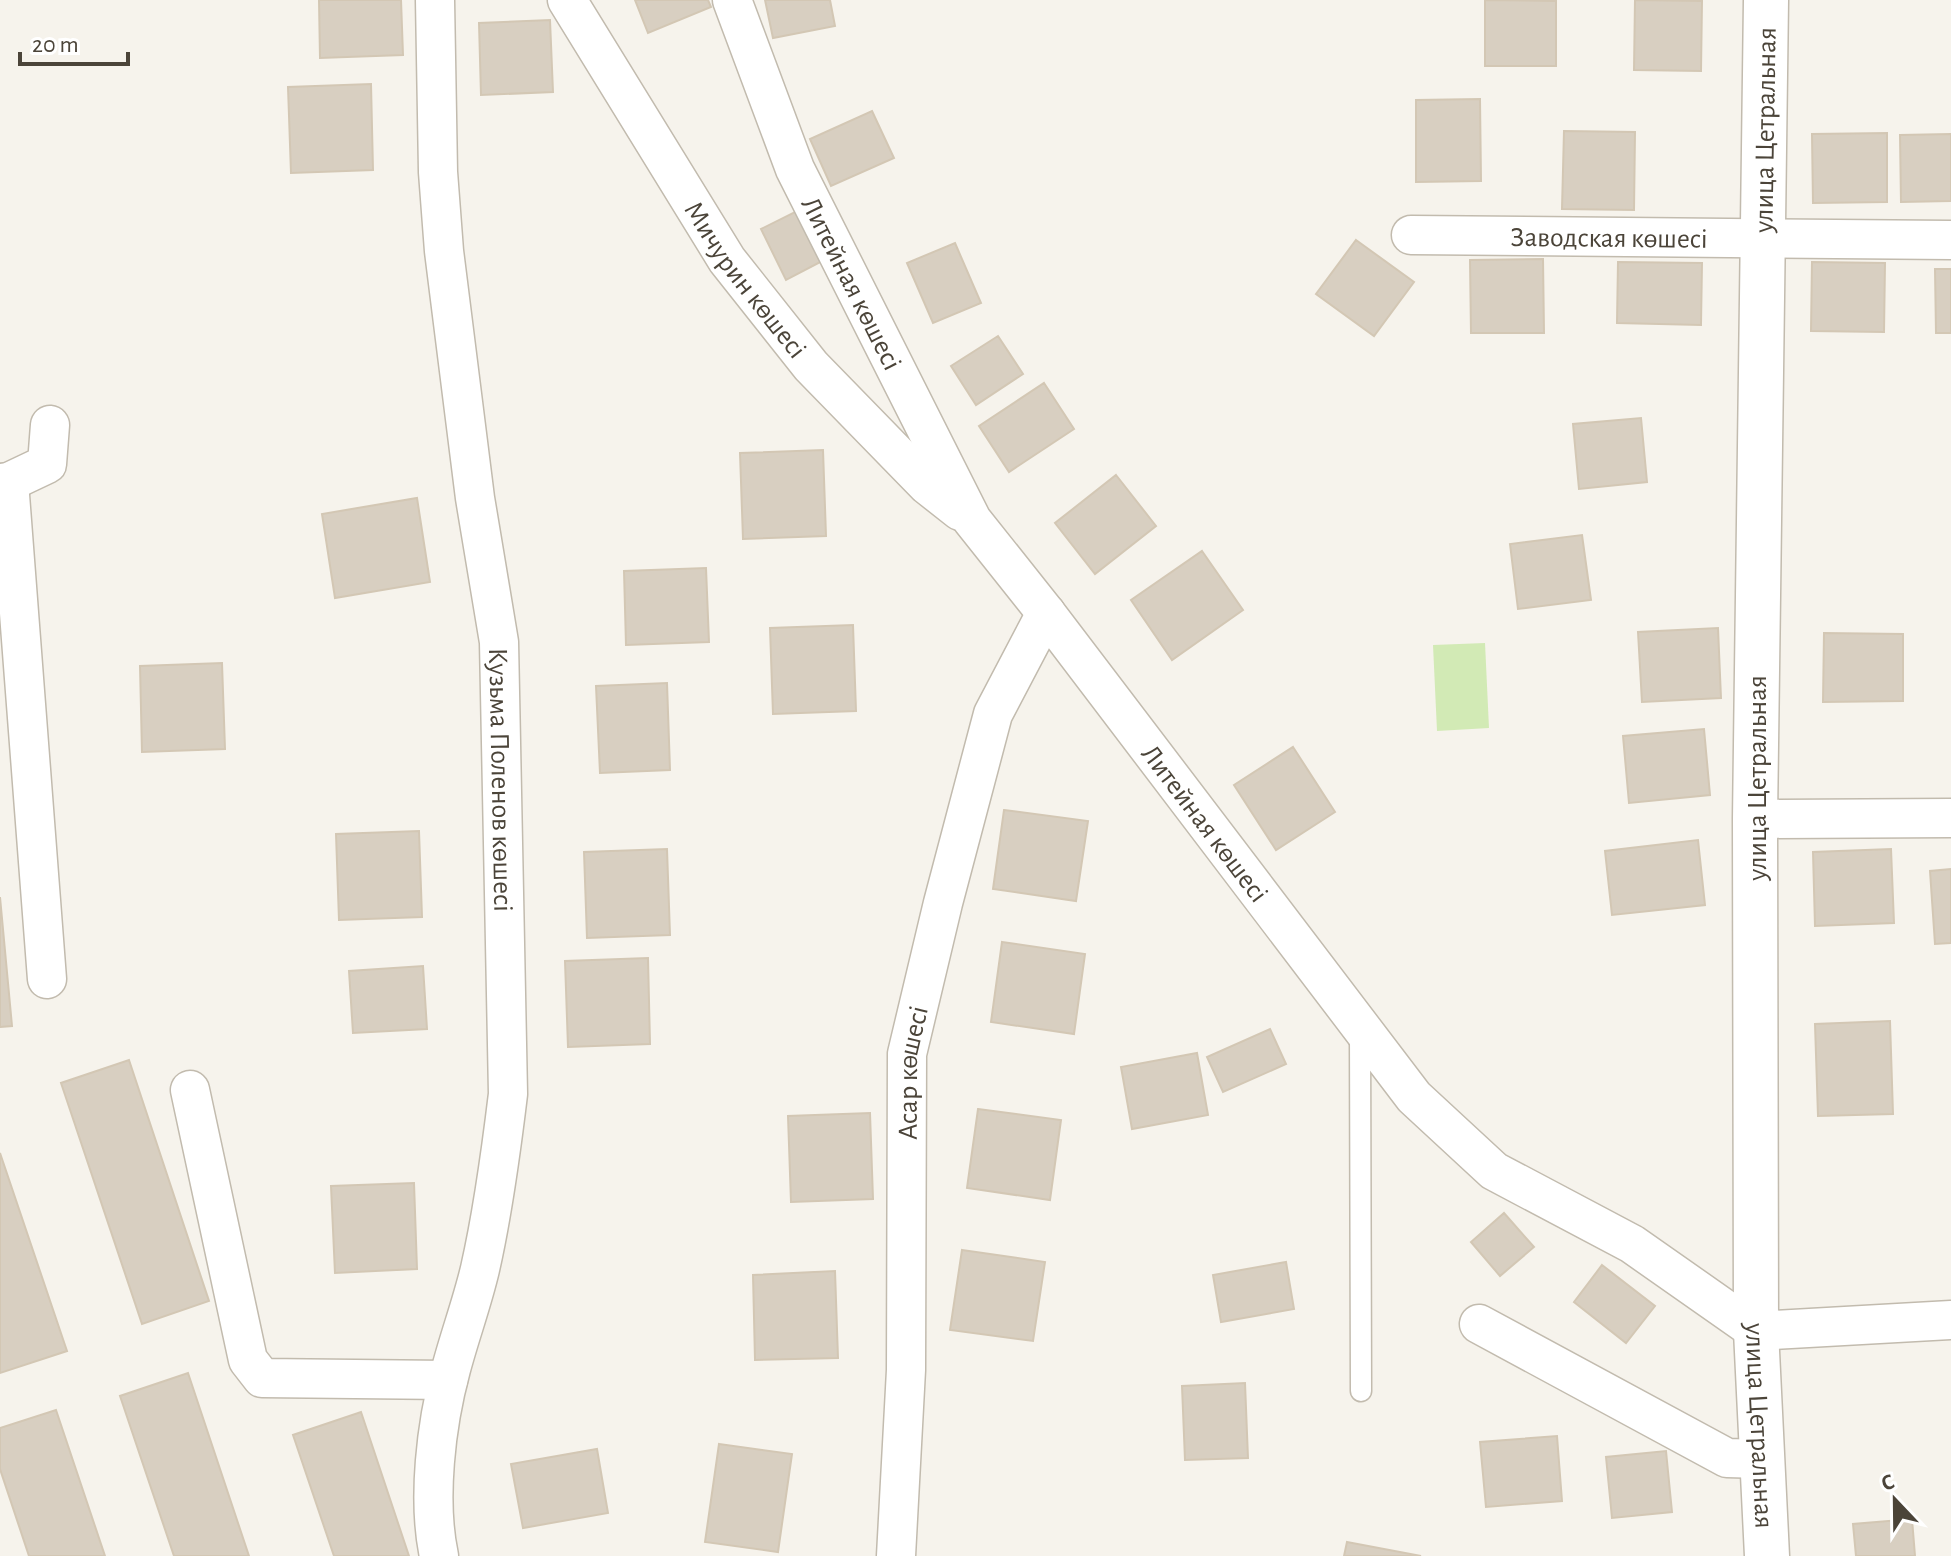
<svg xmlns="http://www.w3.org/2000/svg" width="1951" height="1556" font-family="'Alegreya Sans',sans-serif">
	<rect width="100%" height="100%" fill="#f6f3ec"/>
	<path fill="#d2eab5" d="M1485,643L1489,728L1437,731L1433,645Z"/>
	<path fill="#d8cfc1" stroke="#d3c7b4" stroke-width="2" d="M319,0H401L403,55L320,58Z
		M635,0H708L711,7L648,33Z
		M765,0H830L835,26L773,38Z
		M1485,0L1556,1V66H1485Z
		M1635,0L1702,1L1701,71L1634,70Z
		M550,20L553,92L481,95L479,23Z
		M371,84L373,170L291,173L288,87Z
		M1480,99L1481,181L1416,182V100Z
		M872,111L894,158L831,186L810,139Z
		M1564,131L1635,132L1634,210L1562,209Z
		M1887,133V202L1813,203L1812,134Z
		M1951,134V201L1901,202L1900,135Z
		M801,209L826,259L786,280L761,229Z
		M1356,240L1414,282L1374,336L1316,294Z
		M955,243L981,303L933,323L907,263Z
		M1543,259L1544,333H1471L1470,260Z
		M1618,262L1702,263L1701,325L1617,323Z
		M1812,262L1885,263L1884,332L1811,331Z
		M1935,269H1951V333H1936Z
		M998,336L1023,374L976,405L951,366Z
		M1044,383L1074,429L1009,472L979,426Z
		M1641,418L1647,482L1579,489L1573,424Z
		M823,450L826,536L743,539L740,453Z
		M1116,475L1156,526L1095,574L1055,523Z
		M417,498L430,582L335,598L322,514Z
		M1582,535L1591,600L1518,609L1510,544Z
		M1202,551L1243,610L1172,660L1131,600Z
		M706,568L709,642L626,645L624,571Z
		M853,625L856,711L773,714L770,628Z
		M1718,628L1721,698L1642,702L1638,632Z
		M1824,633L1903,634V701L1823,702Z
		M222,663L225,749L142,752L140,666Z
		M667,683L670,770L600,773L596,686Z
		M1704,729L1710,795L1629,803L1623,736Z
		M1293,747L1335,812L1276,850L1234,785Z
		M1004,810L1088,821L1076,901L993,889Z
		M419,831L422,917L339,920L336,834Z
		M1698,840L1705,905L1612,915L1605,851Z
		M667,849L670,935L587,938L584,852Z
		M1891,849L1894,923L1815,926L1813,852Z
		M1951,869V943L1935,944L1930,871Z
		M0,897L12,1026L0,1027Z
		M1002,942L1085,954L1074,1034L991,1022Z
		M648,958L650,1044L568,1047L565,961Z
		M423,966L427,1029L353,1033L349,971Z
		M1890,1021L1893,1114L1818,1116L1815,1024Z
		M1270,1029L1286,1064L1223,1092L1207,1057Z
		M1197,1053L1208,1115L1132,1129L1121,1067Z
		M129,1060L209,1301L142,1324L61,1083Z
		M978,1109L1061,1120L1050,1200L967,1188Z
		M870,1113L873,1199L791,1202L788,1116Z
		M0,1153L67,1351L0,1373Z
		M414,1183L417,1269L335,1273L331,1186Z
		M1504,1213L1534,1247L1500,1276L1471,1242Z
		M962,1250L1045,1262L1033,1341L950,1330Z
		M1286,1262L1294,1309L1221,1322L1213,1275Z
		M1602,1265L1655,1306L1626,1343L1574,1302Z
		M835,1271L838,1358L755,1360L753,1275Z
		M188,1373L249,1556H174L120,1396Z
		M1245,1383L1248,1458L1185,1460L1182,1386Z
		M56,1410L105,1556H29L0,1469V1428Z
		M361,1412L409,1556H334L293,1435Z
		M1557,1436L1562,1501L1486,1507L1480,1442Z
		M719,1444L792,1454L778,1552L705,1542Z
		M597,1449L608,1513L523,1528L511,1464Z
		M1666,1451L1672,1512L1612,1518L1606,1457Z
		M1912,1519L1915,1556H1856L1853,1524Z
		M1347,1542L1421,1556H1344Z"/>
	<g fill="none" stroke-linecap="round" stroke-linejoin="round">
		<defs>
			<path id="service" d="M1360,1031L1361,1391"/>
			<g id="minor">
				<path id="s1" d="M435,0L438,172L444,251L475,498L499,642L508,1094C501,1152 493,1212 480,1269C472,1303 460,1335 451,1369C436,1424 427,1500 439,1556"/>
				<path id="s2" d="M567,0L727,260L811,366L927,485L960,511"/>
				<path id="s3" d="M732,0L795,169L972,520L1046,613L1414,1097L1494,1171L1632,1244L1756,1331L1951,1320"/>
				<path id="s4" d="M1411,235L1951,240"/>
				<path d="M9,482L47,979"/>
				<path d="M0,483L9,482L47,464L50,425"/>
				<path d="M1755,819L1951,818"/>
				<path d="M190,1090L248,1360L262,1378L448,1380"/>
				<path d="M1479,1324L1727,1458L1762,1459"/>
				<path id="s5" d="M896,1556L906,1370L907,1054L943,903L993,714L1046,613"/>
			</g>
			<g id="tertiary">
				<path id="s6" d="M1766,0L1755,819L1756,1331L1767,1556"/>
			</g>
		</defs>
		<use href="#service" stroke="#c2bbae" stroke-width="23"/>
		<use href="#minor" stroke="#c2bbae" stroke-width="41"/>
		<use href="#tertiary" stroke="#c2bbae" stroke-width="47"/>
		<use href="#service" stroke="#fff" stroke-width="20"/>
		<use href="#minor" stroke="#fff" stroke-width="38"/>
		<use href="#tertiary" stroke="#fff" stroke-width="44"/>
	</g>
	<g text-anchor="middle" stroke-width="6" stroke-linejoin="round" paint-order="stroke">
		<g font-size="28" fill="#4b4439" stroke="#fff">
			<text transform="translate(1764 130) rotate(-89)" y="10">улица Цетральная</text>
			<text dy="10" stroke="none"><textPath href="#s4" startOffset="198">Заводская көшесі</textPath></text>
			<text dy="10" stroke="none"><textPath href="#s2" startOffset="332">Мичурин көшесі</textPath></text>
			<text dy="10" stroke="none"><textPath href="#s3" startOffset="308">Литейная көшесі</textPath></text>
			<text transform="translate(1756 778) rotate(-90)" y="10">улица Цетральная</text>
			<text dy="10" stroke="none"><textPath href="#s1" startOffset="784">Кузьма Поленов көшесі</textPath></text>
			<text dy="10" stroke="none"><textPath href="#s3" startOffset="956">Литейная көшесі</textPath></text>
			<text dy="10" stroke="none"><textPath href="#s5" startOffset="484">Асар көшесі</textPath></text>
			<text dy="10" stroke="none"><textPath href="#s6" startOffset="1426">улица Цетральная</textPath></text>
		</g>
	</g>
	<g transform="translate(1895 1500) rotate(338)" stroke="#ffffff" stroke-width="6" paint-order="stroke">
	<path d="M0-6L14 30L0 20L-14 30Z" fill="#4b4439"/>
	<text y="-12" font-size="22" font-weight="bold" text-anchor="middle" fill="#4b4439">С</text>
	</g>
	<path d="M20 52v12h108v-12" fill="none" stroke="#4b4439" stroke-width="4"/>
	<text x="32" y="52" font-size="24" fill="#4b4439" stroke="#ffffff" stroke-width="6" paint-order="stroke">20 m</text>
</svg>
